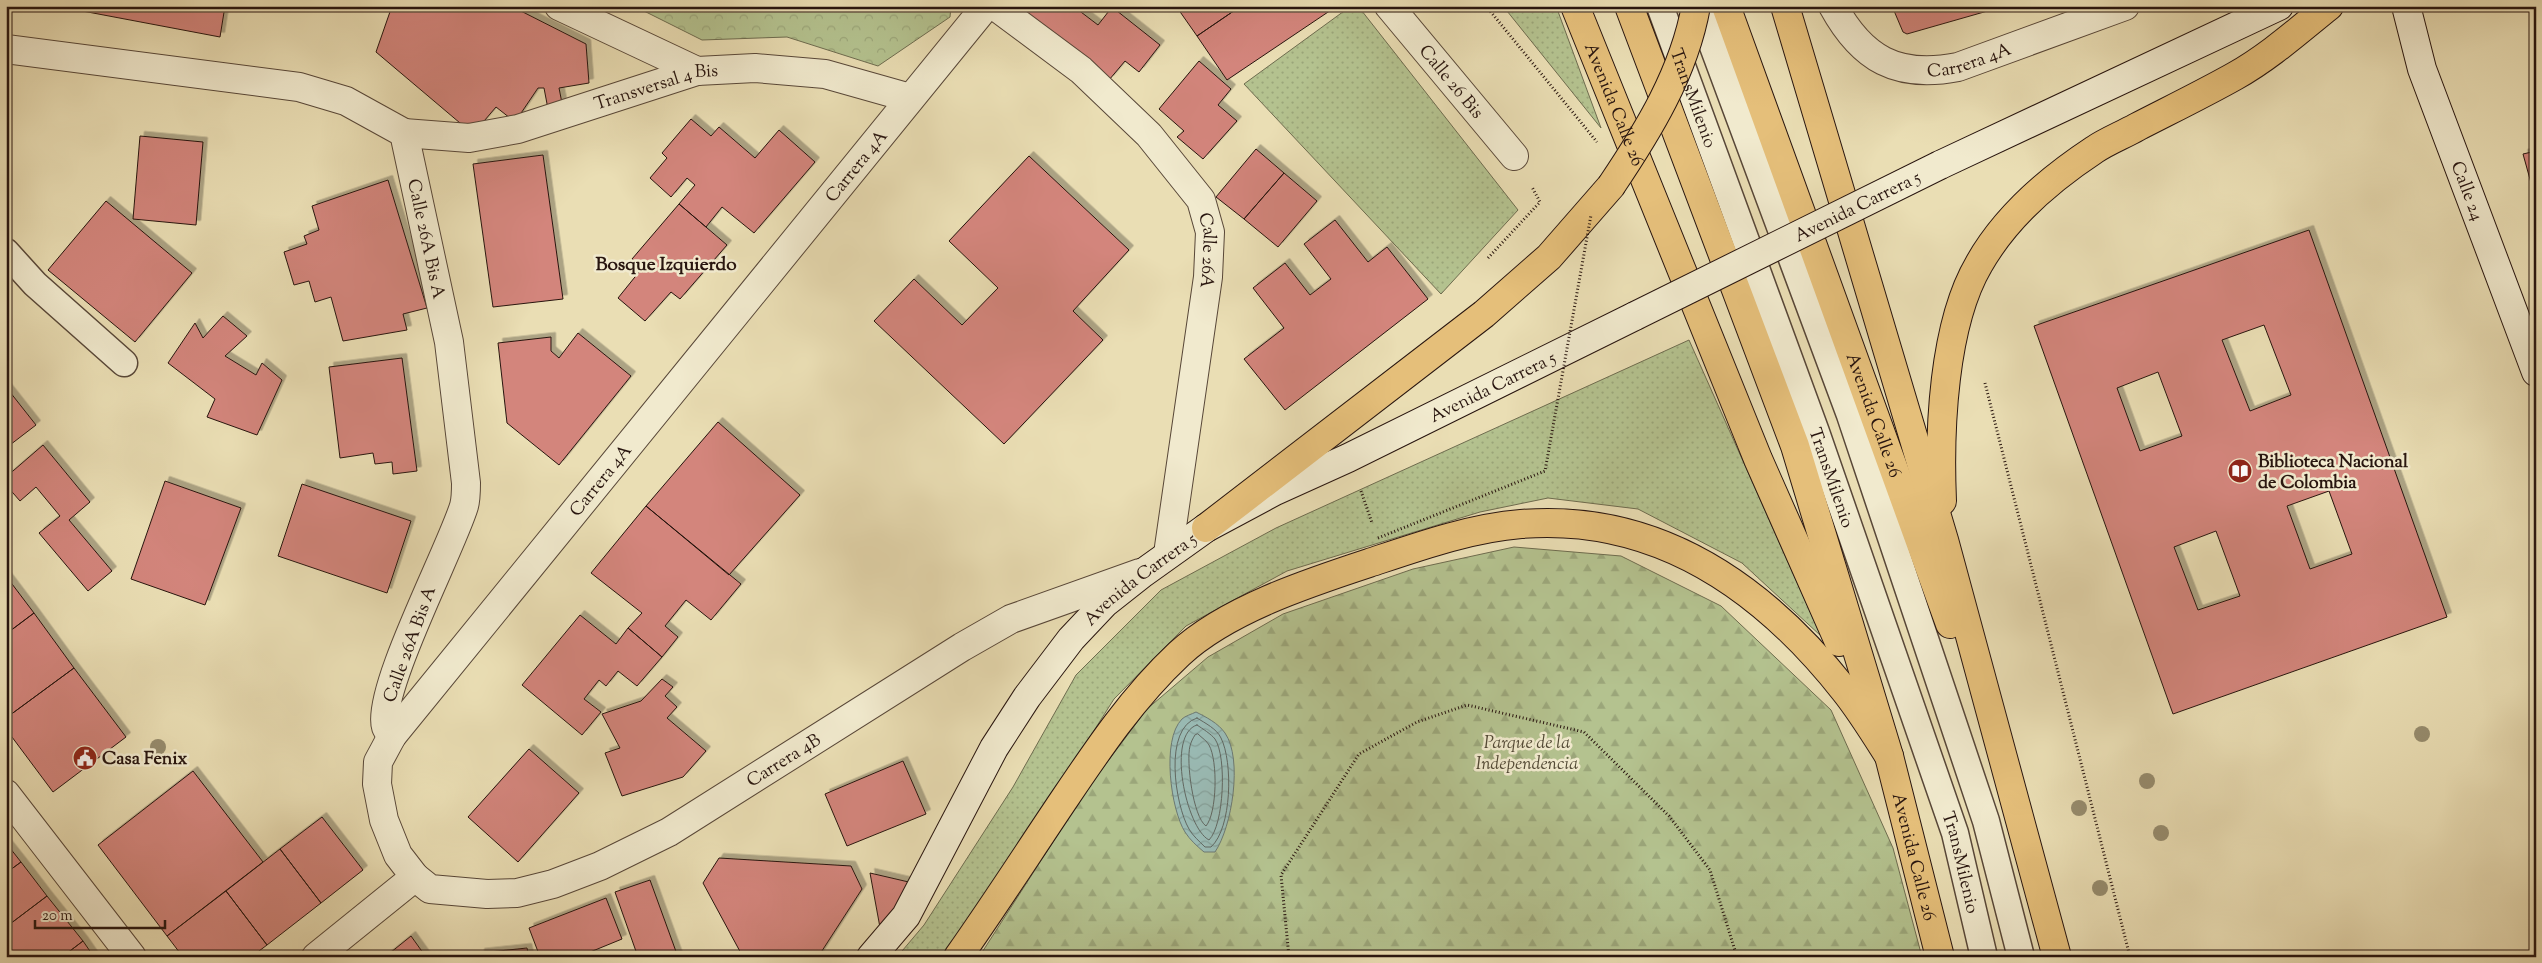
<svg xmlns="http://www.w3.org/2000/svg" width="2542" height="963" font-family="'Sorts Mill Goudy',serif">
	<defs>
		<pattern id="grass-dots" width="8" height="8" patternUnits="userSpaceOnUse" patternTransform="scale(1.25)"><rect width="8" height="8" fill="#b4c28f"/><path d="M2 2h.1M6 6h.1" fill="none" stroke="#9ba67a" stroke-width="1.8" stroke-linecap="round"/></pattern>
		<pattern id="forest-firs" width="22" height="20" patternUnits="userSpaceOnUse" patternTransform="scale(1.25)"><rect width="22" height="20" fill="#b4c28f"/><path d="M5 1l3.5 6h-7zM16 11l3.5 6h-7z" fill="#9ba67a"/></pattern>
		<pattern id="park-crowns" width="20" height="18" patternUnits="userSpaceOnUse" patternTransform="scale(1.25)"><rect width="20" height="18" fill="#b4c28f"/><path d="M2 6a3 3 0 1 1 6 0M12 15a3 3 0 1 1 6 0" fill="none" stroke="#9ba67a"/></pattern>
		<pattern id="water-waves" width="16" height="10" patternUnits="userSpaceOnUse" patternTransform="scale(1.25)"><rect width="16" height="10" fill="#9abbb5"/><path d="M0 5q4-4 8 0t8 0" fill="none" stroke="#85a09a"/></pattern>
		<filter id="shadow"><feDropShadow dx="4.5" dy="-4.5" stdDeviation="0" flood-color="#0004"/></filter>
	</defs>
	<rect width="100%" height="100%" fill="#eadeb4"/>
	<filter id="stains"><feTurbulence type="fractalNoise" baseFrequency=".004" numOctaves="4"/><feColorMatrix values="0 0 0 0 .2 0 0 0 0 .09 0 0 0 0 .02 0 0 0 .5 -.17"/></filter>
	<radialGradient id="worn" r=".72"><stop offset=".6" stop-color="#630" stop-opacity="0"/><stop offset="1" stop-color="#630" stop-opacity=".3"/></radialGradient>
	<path fill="url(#grass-dots)" stroke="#6e6c4f" d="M1351,6H1358L1518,210L1441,294L1244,84Z
		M1503,6H1556L1601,128Z
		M1689,340L1821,636L1742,563L1638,509L1548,498L1480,512L1287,571L1186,626L1114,699L984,904L940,957H897L924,925L1013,787L1076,675L1161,590L1276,528Z"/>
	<path fill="url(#forest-firs)" stroke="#6e6c4f" d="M1514,547L1621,556L1721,606L1831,710L1893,848L1922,957H979L1087,789L1147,709L1208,657L1283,614L1413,569Z"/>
	<path fill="url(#park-crowns)" stroke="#6e6c4f" d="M634,6H951L950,17L878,66L787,37L702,40Z"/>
	<path fill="url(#water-waves)" stroke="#6c7973" d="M1196,712C1206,717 1218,723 1225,733C1243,759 1232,827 1215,852H1204C1197,846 1190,840 1185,832C1171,810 1161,740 1182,719C1185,716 1192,714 1196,712Z"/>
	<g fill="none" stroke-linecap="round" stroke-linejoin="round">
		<path stroke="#616862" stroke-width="1" d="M1197,718C1205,723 1217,729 1221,738C1233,762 1232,828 1211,847H1205C1199,841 1193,836 1189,829C1175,805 1163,728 1197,718Z
			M1197,725C1203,729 1211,734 1215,739C1227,757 1224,825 1209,840C1186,828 1166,734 1197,725Z
			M1198,734C1202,738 1207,741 1209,745C1218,761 1217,813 1206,826C1193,817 1186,761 1190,746C1191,742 1193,738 1195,735Z"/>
	</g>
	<path fill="#d3857b" stroke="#28150f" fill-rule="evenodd" filter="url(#shadow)" d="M56,6H225L220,37Z
		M392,6H511L586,44L589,83L559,88L562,103L548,109L544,88H538L515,122L496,107L473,134L376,52Z
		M1026,6H1079L1077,9L1098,25L1112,7L1160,45L1139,72L1125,61L1109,80L1022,11Z
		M1176,6H1241L1197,36Z
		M1241,6H1337L1227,80L1197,36Z
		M1892,6H1997L1998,8L1907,34L1903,32Z
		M1199,61L1231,89L1218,105L1237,121L1203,159L1177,137L1184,131L1159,109Z
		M691,119L711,136L719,127L755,158L779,130L815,162L754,233L722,207L706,227L679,204L695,185L687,178L671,197L650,178L667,158L662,153Z
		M140,136L203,142L196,225L133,219Z
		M1256,149L1284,173L1244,219L1216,197Z
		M2536,151V201L2523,154Z
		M543,155L563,299L493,307L473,164Z
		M1029,156L1129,250L1073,311L1103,340L1004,444L874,321L914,279L962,325L998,288L949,241Z
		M1284,173L1317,201L1278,247L1244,219Z
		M388,180L427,308L403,314L407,330L343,341L331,297L315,302L309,281L294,285L284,252L307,244L304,236L319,230L312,206Z
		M106,201L192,273L135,342L48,270Z
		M679,204L727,245L680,299L671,292L645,321L618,298L643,267L632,259Z
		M1335,220L1368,262L1387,247L1428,299L1285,410L1244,359L1284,328L1253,288L1285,263L1310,295L1331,279L1304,244Z
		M2309,230L2447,617L2173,714L2034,326ZM2264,325L2291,395L2250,411L2222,340ZM2158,372L2182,436L2140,451L2117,388ZM2329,491L2352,554L2310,569L2287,506ZM2216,531L2240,596L2198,610L2174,547Z
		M223,316L247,336L225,356L256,375L262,363L282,380L257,435L207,417L215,399L168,363L195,323L203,338Z
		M578,333L631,376L559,465L507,423L498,343L551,337V351L559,358Z
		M402,358L417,471L393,474L392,462L375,464L373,453L340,458L329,367Z
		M6,387L36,425L6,448Z
		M718,422L800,495L729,575L646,506Z
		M43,445L90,502L69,520L112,571L88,591L39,533L60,516L36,487L20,501L6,485V477Z
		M165,481L241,508L205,605L131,579Z
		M302,484L411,521L387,593L278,556Z
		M646,506L741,584L711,620L686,600L665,626L678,637L662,657L628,628L642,613L591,573Z
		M6,576L34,613L6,634Z
		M34,613L74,668L6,718V634Z
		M580,615L616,644L628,628L662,657L637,686L618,671L606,686L599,680L584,699L601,712L582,735L522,685Z
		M74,668L126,737L53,792L6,729V718Z
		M662,679L673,687L665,696L677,707L667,718L706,751L683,777L622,796L605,753L620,748L602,714L641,701Z
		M529,749L579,793L518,862L468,817Z
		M903,761L926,814L847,846L825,794Z
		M193,771L263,862L167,936L98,845Z
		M322,817L363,870L321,903L280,849Z
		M6,843L21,862L6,873Z
		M280,849L321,903L267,945L226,891Z
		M719,858L851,866L862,889L818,957H743L703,883Z
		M21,862L47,896L6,927V873Z
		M870,873L913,883L881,933Z
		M650,880L678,957H638L615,892Z
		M226,891L267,945L251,957H183L167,936Z
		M47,896L83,941L62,957H6V927Z
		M606,898L622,939L578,957H540L529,928Z
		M411,936L426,957H385Z
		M83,941L94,957H62Z
		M527,948L529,957H480V953Z"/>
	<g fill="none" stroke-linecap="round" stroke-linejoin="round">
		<defs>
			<g id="lane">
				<path id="s1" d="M1660,6L1816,432L1955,833L1984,957"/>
				<path d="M1698,6L1850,415L1986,821L2021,957"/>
				<path d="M6,252L35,284L124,363"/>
			</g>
			<g id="street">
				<path d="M559,6L697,71"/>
				<path id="s2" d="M995,6L1081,70L1149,135L1201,200L1210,232L1208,277L1168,554"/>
				<path id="s3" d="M1389,6L1514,156"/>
				<path id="s4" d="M1833,6C1862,59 1897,79 1958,67L2125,6"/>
				<path id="s5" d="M6,49L299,87L346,101L404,133L449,342L466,483C466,491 466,499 464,506C452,547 375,693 386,727C387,730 390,733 392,736"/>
				<path id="s6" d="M404,133L469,138L518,129L697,71L755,68L825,74L910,98"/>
				<path d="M6,794L132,957"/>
				<path id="s7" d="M415,877L430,889L487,894L517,893L553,884L600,866L669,832L962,647L1011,619L1140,573"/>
				<path id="s8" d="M316,957L415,877L398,855L384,820L377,784L378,762L392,736L986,6"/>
			</g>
			<g id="secondary">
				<path id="s9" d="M2406,6L2422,69L2536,372"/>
				<path d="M1940,165L2279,6"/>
				<path id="s10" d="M871,957L906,916L994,748L1027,697L1071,639L1105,603L1143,573L1206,528L1275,491L1348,458L1635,316"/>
			</g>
			<g id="primary">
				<path id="s11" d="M1575,6L1758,459L1839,642"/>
				<path id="s12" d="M1629,6L1795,446L1889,756L1940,957"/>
				<path id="s13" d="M1726,6L1950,624"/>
				<path d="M1785,6L1944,540L2057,957"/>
				<path d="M1942,501C1939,431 1943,325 1979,264C2005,218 2050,179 2094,150C2107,141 2123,135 2137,127C2170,110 2203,94 2235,76C2269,57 2299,30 2329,6"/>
				<path d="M1206,528L1484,314L1549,257L1611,186"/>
				<path d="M958,957C994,906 1028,853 1063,801C1098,749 1133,697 1179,654C1226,610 1308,583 1369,563C1417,547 1470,528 1521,524C1658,513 1763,587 1845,691C1861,711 1875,734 1889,756"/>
			</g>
		</defs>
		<use href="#lane" stroke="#584738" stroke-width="29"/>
		<use href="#street" stroke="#584738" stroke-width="30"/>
		<use href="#secondary" stroke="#28150f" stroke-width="30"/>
		<use href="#primary" stroke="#28150f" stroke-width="30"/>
		<path stroke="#28150f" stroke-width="3" stroke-dasharray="1 2.5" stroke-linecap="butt" d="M1488,258L1540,202L1532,187
			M1985,383L2130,957
			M1361,491L1372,523
			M1289,957L1281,875L1359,754L1417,722L1467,705L1584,732L1669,816L1710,870L1737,957"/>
		<use href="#lane" stroke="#f1eace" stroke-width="26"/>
		<use href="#street" stroke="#f1eace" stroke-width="28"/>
		<use href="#secondary" stroke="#f1eace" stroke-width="28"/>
		<use href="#primary" stroke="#e5bf7a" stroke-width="28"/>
		<defs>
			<g id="secondary-bridge">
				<path id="s14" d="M1635,316L1940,165"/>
			</g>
			<path id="primary-bridge" d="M1611,186C1648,131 1684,73 1696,6"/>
		</defs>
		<use href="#secondary-bridge" stroke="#28150f" stroke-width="30" stroke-linecap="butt"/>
		<use href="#primary-bridge" stroke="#28150f" stroke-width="30" stroke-linecap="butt"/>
		<path stroke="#28150f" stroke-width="3" stroke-dasharray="1 2.5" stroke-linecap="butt" d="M1486,6L1597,142
			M1378,538L1545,471L1591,215"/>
		<use href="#secondary-bridge" stroke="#f1eace" stroke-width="28"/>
		<use href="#primary-bridge" stroke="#e5bf7a" stroke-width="28"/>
	</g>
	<g fill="#968c6e">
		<circle cx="2422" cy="734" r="8"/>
		<circle cx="158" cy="747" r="8"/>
		<circle cx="2147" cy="781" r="8"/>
		<circle cx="2079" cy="808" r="8"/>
		<circle cx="2161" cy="833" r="8"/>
		<circle cx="2100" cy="888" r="8"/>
	</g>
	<defs>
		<symbol id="library-disc" viewBox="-11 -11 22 22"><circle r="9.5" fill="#8f2418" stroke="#f1eace"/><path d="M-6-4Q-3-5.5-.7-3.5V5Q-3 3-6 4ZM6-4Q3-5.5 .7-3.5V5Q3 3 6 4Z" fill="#fff"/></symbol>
		<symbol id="civic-disc" viewBox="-11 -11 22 22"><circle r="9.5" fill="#8f2418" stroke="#f1eace"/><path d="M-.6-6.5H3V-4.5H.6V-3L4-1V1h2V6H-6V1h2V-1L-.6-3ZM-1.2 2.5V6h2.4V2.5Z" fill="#fff"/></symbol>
	</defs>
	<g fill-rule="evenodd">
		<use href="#library-disc" x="2226" y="457" width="28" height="28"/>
		<use href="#civic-disc" x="71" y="744" width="28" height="28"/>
	</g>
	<g text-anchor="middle" stroke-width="5" stroke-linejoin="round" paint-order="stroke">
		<g font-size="18" fill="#28150f" stroke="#f1eace">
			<text dy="6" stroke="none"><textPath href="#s4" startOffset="164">Carrera 4A</textPath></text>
			<text dy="6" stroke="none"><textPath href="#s3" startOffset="98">Calle 26 Bis</textPath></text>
			<text dy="6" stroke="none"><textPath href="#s6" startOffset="260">Transversal 4 Bis</textPath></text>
			<text dy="6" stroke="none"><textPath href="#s1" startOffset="98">TransMilenio</textPath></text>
			<text dy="6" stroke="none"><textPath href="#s11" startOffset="106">Avenida Calle 26</textPath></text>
			<text dy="6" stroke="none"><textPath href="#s8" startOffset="1016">Carrera 4A</textPath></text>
			<text dy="6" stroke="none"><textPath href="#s9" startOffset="195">Calle 24</textPath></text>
			<text dy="6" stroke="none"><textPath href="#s14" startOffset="248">Avenida Carrera 5</textPath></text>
			<text dy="6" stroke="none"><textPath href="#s5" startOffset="519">Calle 26A Bis A</textPath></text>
			<text dy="6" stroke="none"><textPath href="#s2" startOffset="336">Calle 26A</textPath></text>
			<text dy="6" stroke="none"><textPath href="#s10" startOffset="872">Avenida Carrera 5</textPath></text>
			<text dy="6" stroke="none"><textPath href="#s13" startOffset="435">Avenida Calle 26</textPath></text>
			<text dy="6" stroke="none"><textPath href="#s1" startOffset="502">TransMilenio</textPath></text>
			<text dy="6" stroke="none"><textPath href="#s8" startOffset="611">Carrera 4A</textPath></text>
			<text dy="6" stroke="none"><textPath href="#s10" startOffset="469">Avenida Carrera 5</textPath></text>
			<text transform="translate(409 644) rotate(-70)" y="6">Calle 26A Bis A</text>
			<text dy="6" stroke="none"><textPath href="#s7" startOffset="406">Carrera 4B</textPath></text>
			<text dy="6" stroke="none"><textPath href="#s12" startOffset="898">Avenida Calle 26</textPath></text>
			<text dy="6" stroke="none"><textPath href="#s1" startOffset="908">TransMilenio</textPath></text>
		</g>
		<g font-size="18" font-weight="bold" fill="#28150f" stroke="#f1eace" text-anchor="start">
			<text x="2258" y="467">Biblioteca Nacional<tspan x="2258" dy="21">de Colombia</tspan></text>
			<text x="102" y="764">Casa Fenix</text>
		</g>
		<g font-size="18" font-style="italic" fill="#524935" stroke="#f1eace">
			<text x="1527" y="748">Parque de la<tspan x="1527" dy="21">Independencia</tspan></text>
		</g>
		<g font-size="19" font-weight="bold" fill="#28150f" stroke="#f1eace">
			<text x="666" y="270">Bosque Izquierdo</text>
		</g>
	</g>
	<rect width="2542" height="963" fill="none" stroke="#eadeb4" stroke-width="25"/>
	<rect x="8" y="8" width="2527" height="948" fill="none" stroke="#28150f" stroke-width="2.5"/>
	<rect x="12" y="12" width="2517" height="938" fill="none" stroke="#28150f"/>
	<path d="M35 920v8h130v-8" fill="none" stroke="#28150f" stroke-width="2.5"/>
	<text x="42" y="920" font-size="15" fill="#28150f" stroke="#f1eace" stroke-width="4" paint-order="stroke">20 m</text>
	<rect width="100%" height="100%" filter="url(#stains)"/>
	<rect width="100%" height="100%" fill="url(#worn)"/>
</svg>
